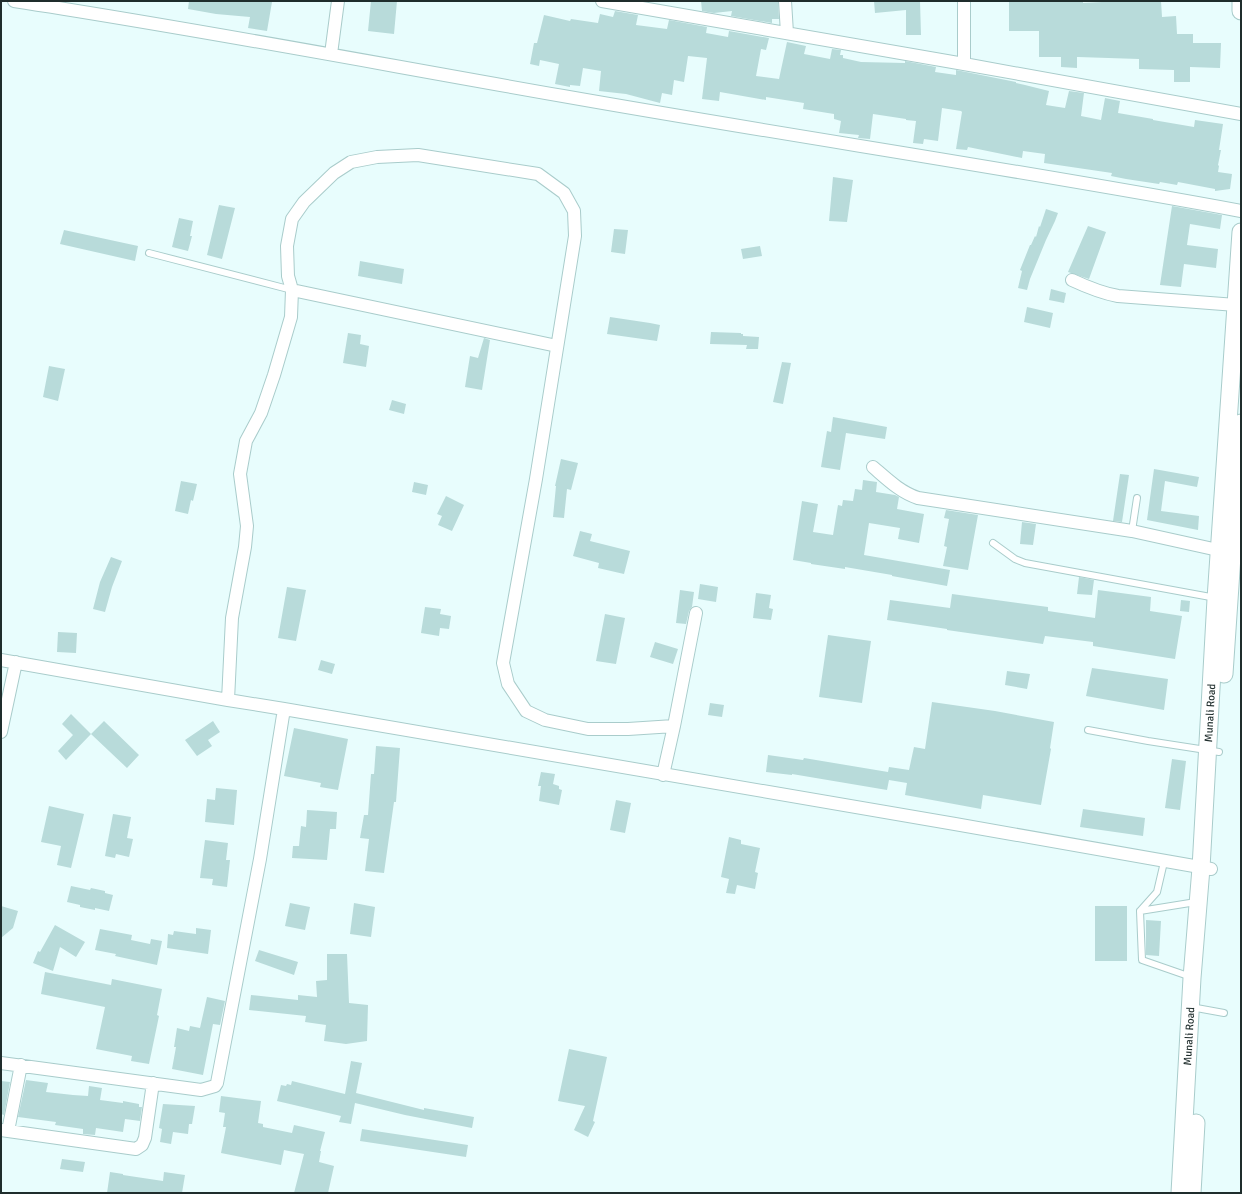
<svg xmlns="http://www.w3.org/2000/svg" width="1242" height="1194" font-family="Signika,sans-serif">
	<rect width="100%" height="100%" fill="#e8fdfd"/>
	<path fill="#b8dbda" d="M189,1H266L272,2L267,31L248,28L250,17L216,14L188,9Z
		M371,1H397L394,34L368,31Z
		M701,1H778L779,19H772V23L731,16L732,11L714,13L702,11Z
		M874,1H920L921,35H906V10L875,13Z
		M1009,1H1083V3L1121,1H1161L1162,17L1176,16L1177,34H1193V43H1221L1220,68L1190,67V82H1174V70L1139,69V59L1078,57H1077V68L1061,67V57H1039V31H1009Z
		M615,11L638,15L636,25L667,29L669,20L707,27L706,33L728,37L729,31L769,38L766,50L761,49L756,76L779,79L787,42L806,46L804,54L830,59L832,49L841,50L840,55H843V58L861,62L905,63V61L936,67L935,72L956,75V70L1016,82V83L1025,85L1049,91L1046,105L1065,108L1069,91L1084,93L1081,116L1101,120L1105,98L1120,101L1118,113L1153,119V120L1194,127L1195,120L1223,124L1219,150H1221L1218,165L1219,166L1218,172L1232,174L1230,189L1215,191V189L1178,182L1177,185L1160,182L1159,184L1126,179L1111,176L1112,173L1044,163L1045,154L1023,151L1022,158L968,147L967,150L956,149L962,112L961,111L942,108L938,141L924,139L923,144L913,143L916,121L906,120V119L873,114L870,139L858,138L859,135L839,133L841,121L834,119V114L803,109L804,103L766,97V100L720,92L719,101L702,99L707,58L688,56L684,82L674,80L672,95L662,93L660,103L626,94L599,91L601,71L583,68L580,86L570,85V87L555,84L559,64L540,60L539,66L530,64L534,43H537L544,15L570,21L571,19L598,23L600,14L613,17Z
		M833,177L853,180L847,222L829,221Z
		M219,205L235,208L222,259L207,255Z
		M1172,206L1222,215L1220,229L1190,224L1187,245L1218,249L1216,268L1184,264L1181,287L1160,285Z
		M1046,209L1058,213L1055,221L1046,240L1030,279L1027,290L1018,288L1022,271L1020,270L1030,245H1031L1035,236L1036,237L1039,226L1040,227Z
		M179,218L193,221L190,236H192L188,251L172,247Z
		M1088,226L1106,232L1089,279L1068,272Z
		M614,229L628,230L625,254L611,252Z
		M64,230L138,246L135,261L60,244Z
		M760,246L762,256L743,259L741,249Z
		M360,261L404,269L402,284L358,276Z
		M1051,289L1066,293L1064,303L1049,300Z
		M1027,307L1053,313L1050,328L1024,322Z
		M610,317L650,323L660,325L657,341L607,334Z
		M711,332L741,333V334H743V336L759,337L758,349H746L747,345L710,344Z
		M348,333L361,335L360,344L369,346L366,367L343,363Z
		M484,338L490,340L482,390L465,387L470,356L478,358Z
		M782,362L791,363L783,404L773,402Z
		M49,366L65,369L58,401L43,397Z
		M392,400L406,404L404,414L389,410Z
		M833,417L887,427L885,439L846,433L840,470L821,467L827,431L831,432Z
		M561,459L578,463L571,490L567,489L564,518L553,517L556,486H555Z
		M1154,469L1199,477L1197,487L1165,481L1161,511L1199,516L1198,530L1147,520Z
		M1120,474L1129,475L1122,522L1113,521Z
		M863,480L877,482L876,492L895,495L899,497L897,509L924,514L919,543L898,539L900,528L869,523L864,555L950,570L947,586L892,576V575L845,567V569L811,564V563L793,560L802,501L818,504L813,532L833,535L838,505L842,506L843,500L853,501L855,489L862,490Z
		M181,481L197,484L193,501L191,500L188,514L175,511Z
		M414,482L428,485L426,495L412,492Z
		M446,496L464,505L452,531L438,525L442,516L437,514Z
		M946,510L978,515L968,570L943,566L947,547L944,546L949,519L944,518Z
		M1022,522L1036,524L1033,545L1020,544Z
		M580,531L592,534L590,541L630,551L624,574L598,568L599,563L573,556Z
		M111,557L122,561L112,587L105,612L93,609L100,582Z
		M1079,577L1094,580L1092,595L1077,594Z
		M700,584L718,587L716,602L698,599Z
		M287,587L306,590L296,641L278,638Z
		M680,590L694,592L692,607L689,611L686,624L676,623Z
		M1098,590L1151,597L1150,611L1182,616L1175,659L1093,646V642L1045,636L1043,644L947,630V629L887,620L890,600L950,608L952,594L1048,607V611L1095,618Z
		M756,593L771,595L769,608L773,609L771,620L753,618Z
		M1181,600L1190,601L1189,612L1180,611Z
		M425,607L441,609L440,614L451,616L449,629L440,628L439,636L421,633Z
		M605,614L625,618L616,664L596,661Z
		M58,632L77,633L76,653L57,652Z
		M828,635L871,641L862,703L819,697Z
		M655,642L678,649L673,664L650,657Z
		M321,660L335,664L332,674L318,670Z
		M1092,668L1168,679L1164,710L1086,696Z
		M1007,671L1030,674L1027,689L1005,685Z
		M932,702L995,711L1054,722L1050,748L1051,749L1041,805L983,795L981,809L905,795L907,783L889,780L887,790L792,774V775L766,772L768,755L803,760L804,758L888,772L889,767L909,770L914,747L925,749Z
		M710,703L724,705L722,717L708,715Z
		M71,714L91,734L66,760L58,751L73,735L62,724Z
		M104,721L139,755L127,768L91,734Z
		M213,721L220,732L208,740L212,746L197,756L185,740Z
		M294,728L348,739L338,790L320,787L321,783L284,776Z
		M376,746L400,748L396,802H394L384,873L365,871L369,839L360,838L364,815H368L371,774H374Z
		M1172,759L1186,761L1180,810L1165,808Z
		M541,772L555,774L553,784L559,786V789L562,790L559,805L539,801L541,786H538Z
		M216,788L237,790L234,825L205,822L207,799L215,800Z
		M616,800L631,803L625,833L610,830Z
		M49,806L84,814L71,868L57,865L61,846L41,842Z
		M1083,809L1145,818L1143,836L1080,827Z
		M307,810L337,812L336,829H330L327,860L292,858L293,846H299L301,826L306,827Z
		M113,814L131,817L127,838L133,839L129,857L116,854L115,858L105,856Z
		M729,837L741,840V844L760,848L755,872L758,873L755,889L737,885L735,894L726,893L729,879L721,877Z
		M205,840L228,843L226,860H230L227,887L212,885L213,879L200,878Z
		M71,886L90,890L91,888L105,891V893L113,895L109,911L95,908V910L80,907V905L67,902Z
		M290,903L310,907L305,930L285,926Z
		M354,903L375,907L371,937L350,934Z
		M1,906L18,911L13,928L1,938Z
		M1095,906H1127V961H1095Z
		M1146,920L1161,921L1159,956L1146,955Z
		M55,925L85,942L76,957L60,947L53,971L33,963L38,951L40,952Z
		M196,928L211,930L208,954L167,948L168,934L173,935L174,931L196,934Z
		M100,929L132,935L131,940L150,944L151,939L162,941L157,965L115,956L116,954L95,950Z
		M259,950L298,962L294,975L255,961Z
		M327,954H347L349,1003L368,1005L367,1041L346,1044L324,1041L326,1025L305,1022L306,1016L249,1010L251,995L298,1000V995L317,997L316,981L327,980Z
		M45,972L111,985L112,979L162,989L157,1015L159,1016L149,1064L131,1061L132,1056L96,1049L105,1007L41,994Z
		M207,997L225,1001L220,1025L213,1024L203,1075L172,1069L176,1047H174L177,1028L189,1031L190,1026L200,1028Z
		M569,1049L607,1057L593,1121L595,1122L588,1137L574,1130L585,1106L558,1101Z
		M351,1061L362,1063L356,1093L424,1110V1108L474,1117L472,1128L405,1115L355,1103L351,1124L339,1122L341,1116L277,1101L281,1085L286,1086L287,1084L291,1085L292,1081L345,1094Z
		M26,1080L48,1083L46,1092L73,1095L88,1096L89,1086L102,1088L100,1100L123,1103V1101L139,1104V1107H142L140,1121L125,1119L123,1132L96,1128L95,1135L83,1134V1129L55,1125L56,1122L18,1117Z
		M1,1081L10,1082L4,1115L1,1114Z
		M221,1096L261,1101L258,1123L263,1124V1127L292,1133L294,1125L325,1132L320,1151H321L319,1162L334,1166L328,1193H294L304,1154L284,1150L281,1165L221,1153L226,1127H223L225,1113L219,1112Z
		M163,1104L195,1106L192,1124H189L188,1134L173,1132L171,1144L160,1142L162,1129L159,1128Z
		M362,1129L468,1145L466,1157L360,1141Z
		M62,1159L85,1162L83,1172L60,1169Z
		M110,1172L123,1174V1175L163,1181L164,1172L185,1175L182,1193H107Z"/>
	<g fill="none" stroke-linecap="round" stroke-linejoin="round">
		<defs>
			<path id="service" d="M149,253L292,290
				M1132,531L1137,498
				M993,543L1015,559L1025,563L1216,598
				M1088,730L1148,741L1219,752
				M1164,862L1157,892L1140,911L1142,960L1191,977
				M1140,911L1196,902
				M1191,1007L1224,1013"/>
			<path id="minor" d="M14,1C198,29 380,64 563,96C789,136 1015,169 1241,211
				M602,1L964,64L1241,114
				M785,1L787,33
				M964,1V64
				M331,54L338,1
				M1072,280C1087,287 1101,293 1118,296L1236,305
				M292,290L557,346
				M873,467C887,479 900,492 918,498L1132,531L1227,552
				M1,660L228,700L284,709L955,824L1211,869
				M228,700L232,618L245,547L247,526L240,474L246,441L261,413L274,375L291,317L292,290L288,276L287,246L292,219L304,202L334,173L351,162L377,157L418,155L538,174L564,193L574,211L575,236L536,479L503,663L508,684L526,711L545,720L588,729H628L674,726
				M1,732L16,662
				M663,775L674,726L696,613
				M1,1063L201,1090L215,1086L217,1083L260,859L284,709
				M1,1130L136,1149L142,1145L145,1138L153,1083
				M8,1131L21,1065"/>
			<g id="secondary">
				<path d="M1241,1V11"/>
				<path d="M1224,674L1241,423"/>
				<path id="s1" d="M1180,1193L1192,978L1201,868L1216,599L1241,232"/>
				<path d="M1192,1193L1196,1123"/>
			</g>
		</defs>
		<use href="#service" stroke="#a9cccb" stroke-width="8"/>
		<use href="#minor" stroke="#a9cccb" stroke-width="14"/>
		<use href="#secondary" stroke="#a9cccb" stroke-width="19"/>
		<use href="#service" stroke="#fff" stroke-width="6"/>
		<use href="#minor" stroke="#fff" stroke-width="12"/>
		<use href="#secondary" stroke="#fff" stroke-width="17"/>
	</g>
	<g text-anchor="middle" stroke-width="4" stroke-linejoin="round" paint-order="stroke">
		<g font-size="11" fill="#1f2d2c" stroke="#fff">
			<text dy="4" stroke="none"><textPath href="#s1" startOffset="481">Munali Road</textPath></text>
			<text dy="4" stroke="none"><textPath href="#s1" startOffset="157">Munali Road</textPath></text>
		</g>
	</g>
	<rect width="1242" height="1194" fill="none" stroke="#1f2d2c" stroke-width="4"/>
</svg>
